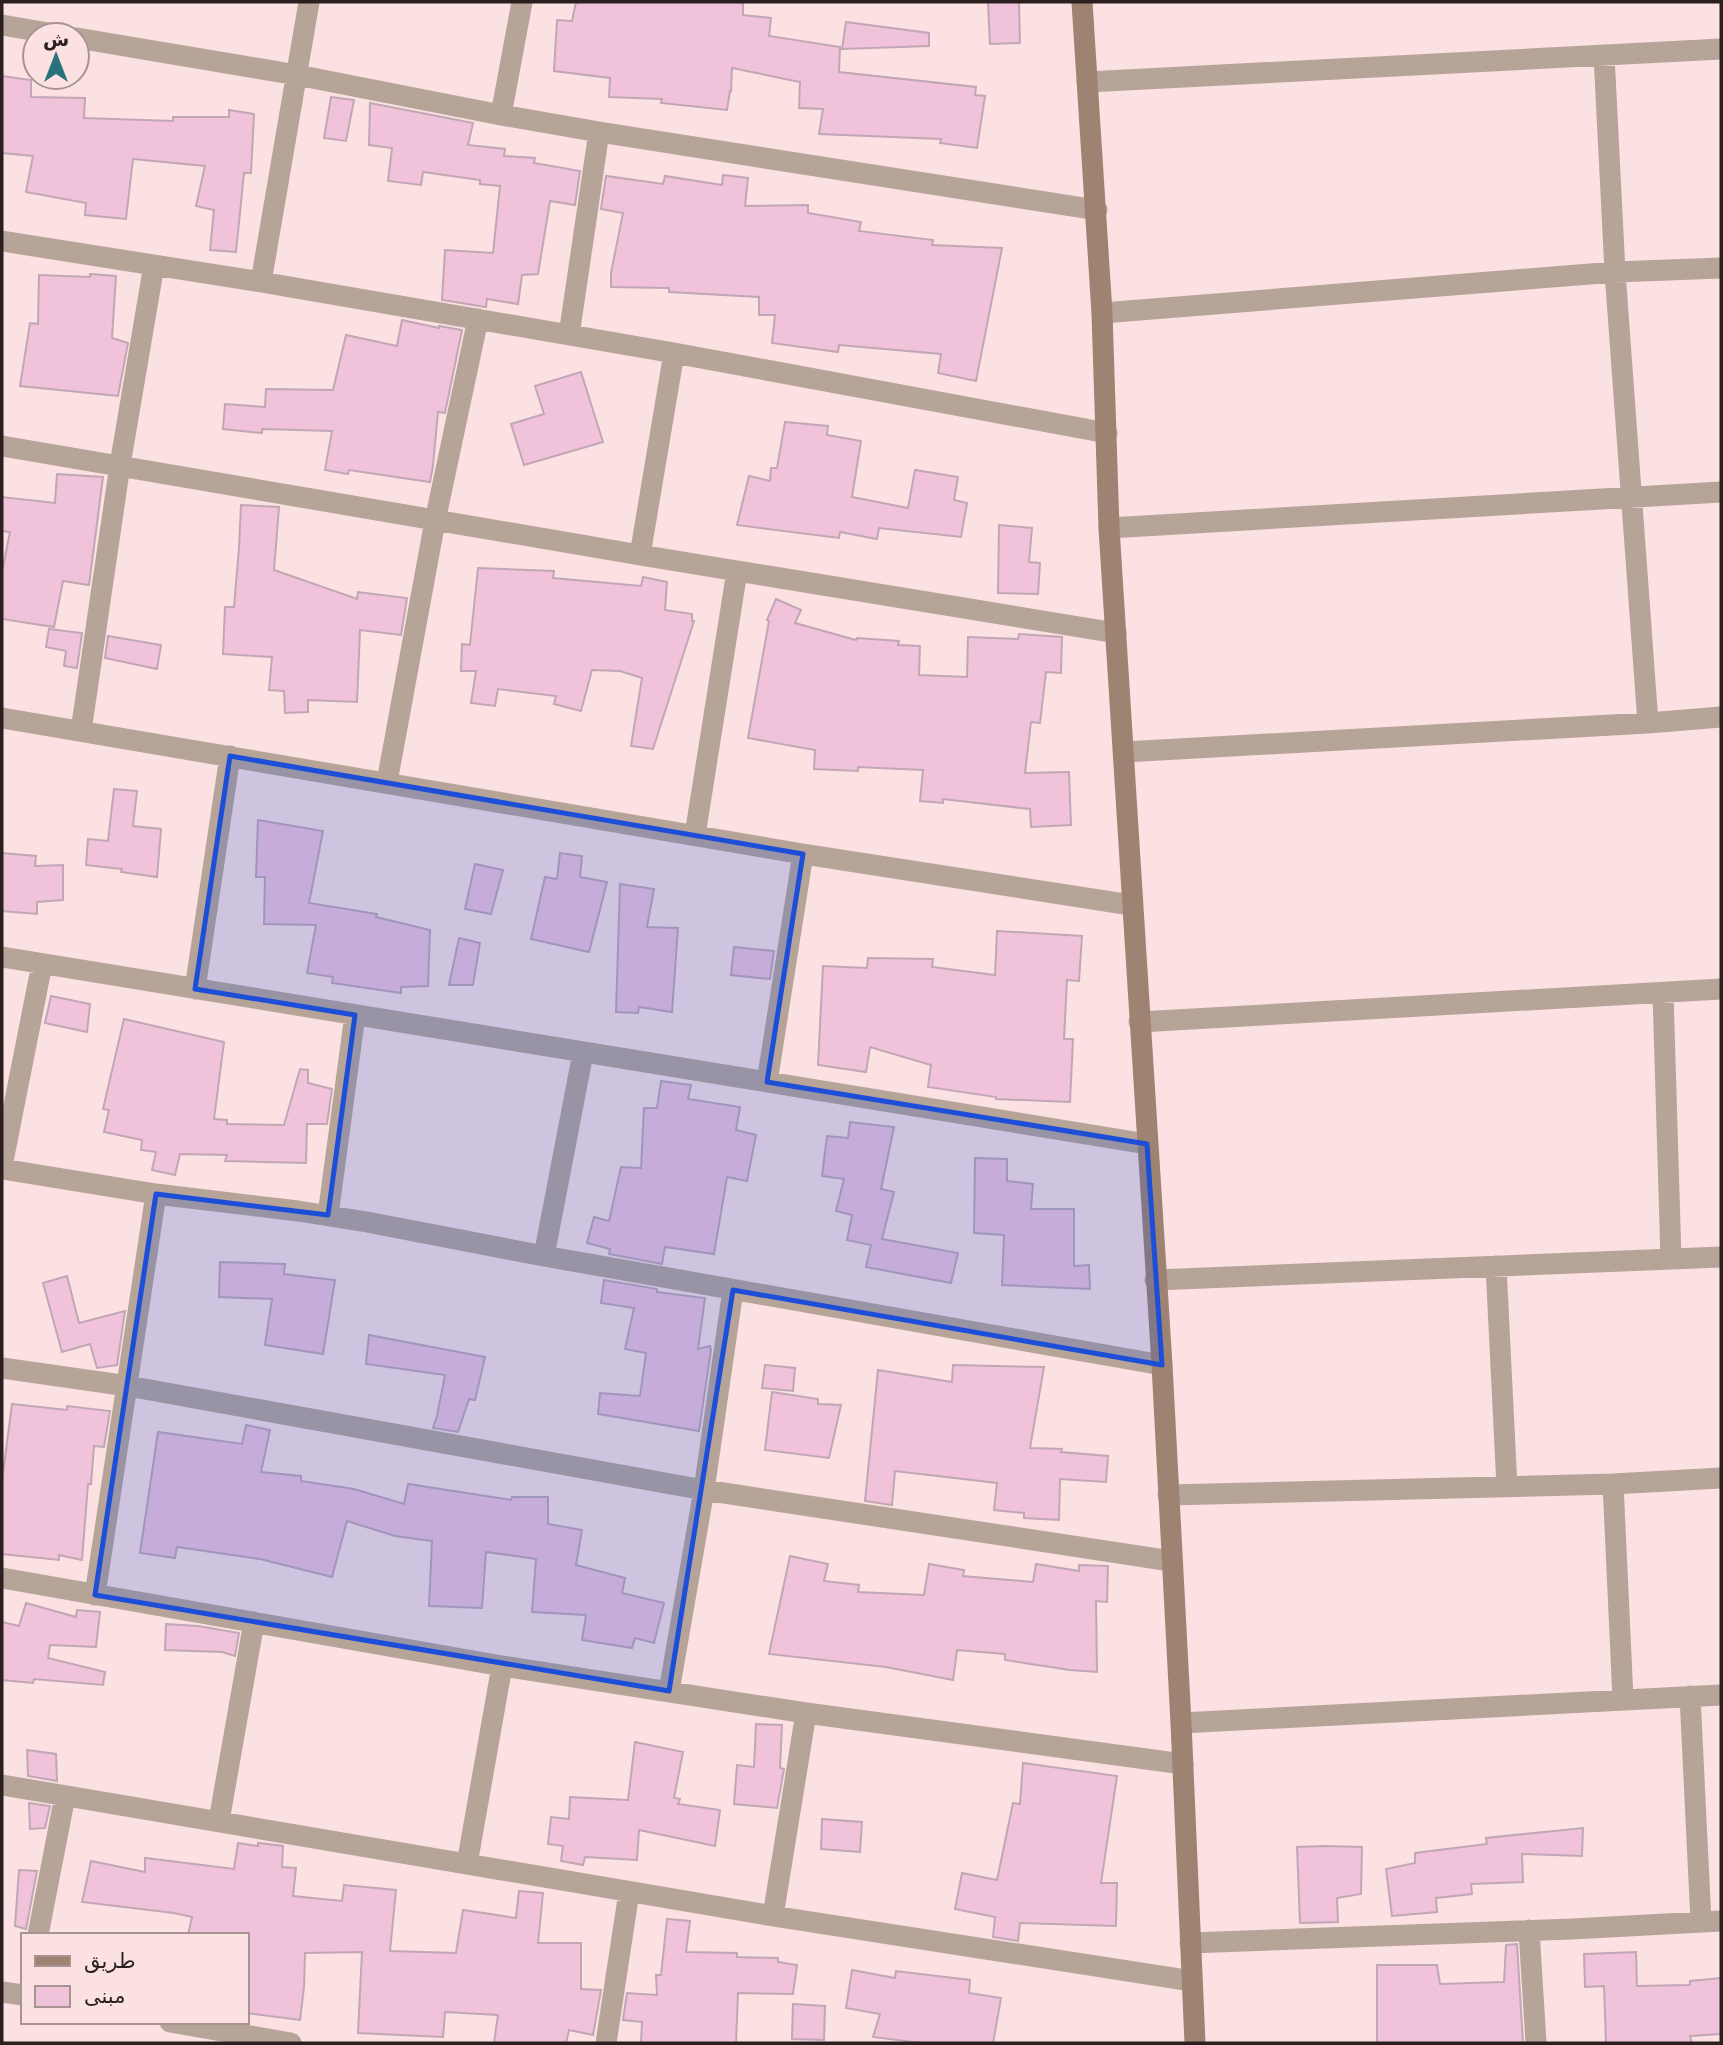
<svg xmlns="http://www.w3.org/2000/svg" width="1723" height="2045" font-family="'DejaVu Sans','Noto Naskh Arabic',sans-serif">
	<rect width="100%" height="100%" fill="#fbe1e1"/>
	<path fill="#f0c3db" stroke="#c1a7b5" stroke-width="2" d="M576,2H743V15L771,18L769,36L840,47L839,72L976,87L975,95L985,96L977,148L940,143L941,139L819,134L823,109L799,108L800,82L732,68L731,91H730L727,110L661,103L662,99L609,97L610,78L554,71L557,20L572,21Z
		M988,2H1019L1020,43L990,44Z
		M846,22L929,33V46L842,49Z
		M2,76L31,80V97L85,98L84,118L173,121V117H229V110L254,114L251,173H244L236,252L210,250L214,210L196,206L205,166L133,159L126,219L85,215L86,203L26,192L33,156L2,153Z
		M331,97L354,100L346,141L324,138Z
		M370,103L473,123L468,145L505,149L504,156L535,158L534,163L580,171L575,205L550,201L538,274L522,275L518,304L487,299L486,307L442,300L445,250L493,253L500,186L480,184V180L423,172L421,185L388,181L392,148L369,145Z
		M723,175L748,178L745,206L808,205V213L861,222L859,231L933,240L932,245L1002,248L976,381L938,373L941,354L839,345L838,352L772,343L775,315H759V297L669,292V288L611,287V273L623,213L601,209L606,176L663,184L665,176L722,185Z
		M90,274L116,276L112,338L128,343L118,396L20,386L30,323L38,324L39,275L90,277Z
		M402,320L439,328V326L462,330L445,413L438,412L433,465L430,482L349,470L348,474L325,470L332,431L262,429V433L223,429L225,404L265,407L266,389L333,390L346,335L397,346Z
		M581,372L603,442L524,465L511,424L544,414L535,386Z
		M785,422L828,426L827,435L861,441L852,497L908,508L915,470L958,477L954,500L967,503L961,537L879,528L877,539L840,532L839,538L737,525L749,476L770,481L771,468H777Z
		M57,474L103,477L89,585L63,581L54,627L2,619V572L10,532L2,531V497L55,503Z
		M241,505L279,507L274,570L357,599L358,592L407,598L401,635L360,630L357,702L308,700V712L285,713L284,691L269,690L272,657L223,654L225,607H234L239,548Z
		M999,525L1032,528L1029,562L1040,563L1038,594L998,593Z
		M478,568L554,571L553,578L641,586L643,577L667,582L665,610L692,614V621H694L653,749L631,746L642,678L620,671L592,670L581,711L554,704L556,696L498,689L495,706L471,703L476,671H461L462,644L470,645Z
		M776,599L801,610L795,623L856,640L857,638L899,641L898,645L920,646L919,675L967,677L968,637L1018,639L1019,634L1062,637L1061,673L1046,672L1040,723L1031,722L1025,773L1069,772L1071,825L1031,827L1030,809L943,799V803L920,801L923,770L858,767V771L814,769L815,750L748,738L769,621L767,620Z
		M49,629L82,633L77,668L64,666L66,651L46,647Z
		M108,636L161,645L157,669L105,658Z
		M114,789L137,791L133,826L161,829L157,877L121,872L122,869L86,865L88,839L108,841Z
		M258,820L323,831L309,903L377,914L376,917L430,930L428,986L401,987V993L332,983L333,977L307,973L316,925L264,924L265,877H256Z
		M2,853L36,856L35,866L63,865V900L37,902V914L2,911Z
		M560,853L582,856L580,877L607,882L589,952L531,939L545,877L557,879Z
		M475,864L503,870L491,914L465,909Z
		M620,884L654,889L647,927L678,928L672,1012L639,1007L638,1013L616,1012Z
		M997,931L1082,936L1079,981L1067,980L1064,1039H1073L1070,1102L996,1099V1097L928,1087L931,1065L870,1047L866,1072L818,1065L823,966L867,968L868,958L933,959L932,967L995,975Z
		M459,938L480,943L473,985H449Z
		M734,947L774,951L770,979L731,975Z
		M51,996L90,1004L87,1032L45,1023Z
		M124,1019L224,1042L214,1119L227,1120V1124L284,1125L300,1069L308,1070V1083L332,1089L327,1124H307L306,1163L225,1161L227,1155L180,1154L175,1175L152,1170L156,1152L141,1150L142,1140L104,1132L109,1110L103,1109Z
		M661,1081L691,1085L688,1099L740,1107L736,1130L756,1135L747,1181L727,1177L714,1254L665,1247L662,1264L609,1254L610,1249L587,1243L594,1217L609,1221L621,1167L641,1168L644,1108H657Z
		M850,1122L894,1127L881,1189L894,1192L882,1239L958,1253L951,1283L866,1267L871,1245L847,1240L852,1215L836,1211L844,1179L822,1176L827,1136L848,1138Z
		M975,1158L1007,1159V1181L1033,1184L1031,1209H1074V1266L1089,1265L1090,1289L1002,1285L1004,1235L974,1233Z
		M220,1262L285,1264L284,1274L335,1280L323,1354L265,1345L272,1299L219,1297Z
		M67,1276L79,1323L125,1311L117,1365L97,1368L90,1344L62,1352L43,1283Z
		M604,1280L657,1289V1292L705,1298L698,1349L710,1346L711,1350L699,1431L598,1414L600,1393L640,1396L646,1353L625,1349L634,1308L601,1303Z
		M369,1335L485,1357L475,1400L469,1399L458,1432L433,1428L437,1416L445,1375L366,1364Z
		M765,1365L795,1368L793,1391L762,1388Z
		M953,1365L1044,1367L1030,1448L1062,1449L1061,1452L1108,1456L1106,1482L1060,1479L1059,1520L1024,1518V1513L994,1510L997,1483L895,1471L892,1505L865,1501L878,1370L952,1382Z
		M772,1392L818,1399V1404L841,1405L829,1458L765,1450Z
		M12,1404L67,1410V1406L110,1411L104,1447L94,1446L91,1484H88L82,1560L59,1555V1560L2,1554V1481Z
		M246,1425L270,1430L261,1472L301,1476V1481L354,1489L404,1504L408,1484L511,1500L512,1497H548V1524L582,1530L576,1565L625,1578L622,1593L664,1603L654,1643L635,1638L632,1648L582,1640L586,1615L532,1612L536,1559L486,1552L482,1608L429,1606L432,1541L395,1536L347,1521L332,1577L260,1559L177,1547L175,1558L140,1553L158,1432L242,1444Z
		M790,1556L828,1564L824,1581L859,1585L858,1592L924,1595L929,1564L964,1570L963,1576L1033,1582L1036,1564L1079,1571V1565L1108,1566L1107,1602L1096,1601L1097,1672L1070,1670L1005,1660V1654L957,1650L953,1680L886,1667L769,1654Z
		M26,1603L76,1617L77,1610L100,1612L96,1647L50,1645L48,1658L105,1672L103,1685L34,1679L33,1683L2,1680V1622L19,1626Z
		M166,1624L198,1626L239,1633L235,1656L222,1652L165,1650Z
		M756,1724L782,1725L780,1768L784,1769L777,1808L734,1804L737,1765L754,1767Z
		M635,1742L683,1752L674,1798L680,1799L678,1804L720,1810L715,1846L639,1830L637,1860L585,1857L583,1865L561,1861L563,1846L548,1844L551,1817L569,1819L570,1797L628,1800Z
		M27,1750L56,1754L57,1781L28,1776Z
		M1023,1763L1117,1776L1101,1883H1117L1116,1926L1020,1923L1018,1941L993,1937L995,1917L955,1909L962,1873L997,1880L1013,1803L1020,1804Z
		M29,1803L50,1806L45,1828L30,1829Z
		M822,1819L862,1822L860,1852L821,1849Z
		M1583,1828L1582,1856L1522,1854L1523,1882L1471,1884L1472,1894L1436,1898L1437,1912L1392,1916L1386,1869L1415,1863V1853L1487,1844L1486,1838Z
		M238,1843L258,1846V1843L283,1846L282,1867L296,1868L293,1896L342,1901L344,1885L396,1890L390,1951L456,1953L463,1910L516,1918L519,1891L543,1893L538,1943H581V1989L601,1990L593,2035L569,2030L566,2043H494L498,2015L445,2012L443,2037L358,2033L362,1952L305,1953L304,1987L300,2020L247,2013V1935H188L192,1917L174,1913L82,1902L91,1861L145,1872V1858L234,1869Z
		M1325,1846L1362,1847L1361,1894L1337,1898L1338,1922L1300,1923L1297,1847Z
		M19,1870L37,1871L26,1929L15,1926Z
		M667,1919L690,1921L686,1952L737,1953V1957L778,1958V1962L797,1965L793,1994L738,1993L736,2043H641L642,2022L623,2020L627,1993L657,1995L656,1975H661Z
		M1517,1944L1523,2043H1377V1965H1437L1440,1984L1504,1982L1506,1945Z
		M1636,1952L1637,1986L1690,1985V1981L1721,1978V2034L1690,2036L1692,2043H1606L1604,1986L1585,1987L1584,1954Z
		M852,1970L895,1978L896,1971L970,1980L969,1993L1001,1998L993,2043H921L873,2037L880,2014L846,2008Z
		M793,2004L825,2006L824,2040L792,2039Z"/>
	<g fill="none" stroke-linecap="round" stroke-linejoin="round">
		<path stroke="#b7a499" stroke-width="21" d="M2,25L60,35
			M77,38L297,75L501,115L599,132L1097,210
			M1604,55L1615,272L1648,723
			M1087,82L1721,49
			M501,115L522,2
			M2,241L261,282L674,353L1107,433
			M261,282L309,2
			M1102,313L1615,272L1721,268
			M569,335L599,132
			M2,446L640,555L1116,633
			M1109,528L1721,492
			M640,555L674,353
			M2,718L803,854L1131,905
			M81,731L120,465L154,265
			M1124,752L1648,723L1721,717
			M387,782L435,521L478,319
			M695,835L737,571
			M2,957L1147,1144
			M195,989L230,756
			M1663,993L1671,1259
			M1139,1022L1721,989
			M767,1082L803,854
			M2,1166L42,964
			M2,1169L156,1194L298,1211L367,1222L544,1256L1162,1365
			M328,1215L355,1015
			M544,1256L583,1053
			M1496,1266L1507,1487
			M1155,1280L1721,1257
			M2,1368L128,1386L704,1490L1171,1561
			M1613,1484L1623,1699
			M1168,1495L1613,1484L1721,1478
			M2,1578L502,1666L806,1713L1183,1764
			M95,1595L156,1194
			M669,1691L704,1490L733,1290
			M1690,1696L1701,1922
			M1181,1723L1721,1695
			M2,1785L773,1916L1192,1981
			M219,1821L254,1622
			M467,1864L502,1666
			M773,1916L806,1713
			M1529,1930L1536,2043
			M38,1935L65,1796
			M1190,1943L1572,1929L1721,1921
			M2,1992L23,1995
			M170,2022L291,2043
			M606,2043L629,1892"/>
		<path stroke="#9e8373" stroke-width="21" d="M1082,2L1102,313L1109,528L1162,1365L1181,1723L1195,2043"/>
	</g>
	<path fill="#1d4ed8" fill-opacity="0.2" stroke="#1d4ed8" stroke-width="5" stroke-linejoin="round" d="M230,756L803,854L767,1082L1147,1144L1162,1365L733,1290L669,1691L95,1595L156,1194L328,1215L355,1015L195,989Z"/>
	<rect width="1723" height="2045" fill="none" stroke="#2b1f1f" stroke-width="7"/>
	<rect x="21" y="1933" width="228" height="91" fill="#fbe1e1" stroke="#a89393" stroke-width="2"/>
	<rect x="35" y="1956" width="35" height="10" fill="#9e8373" stroke="#a89393" stroke-width="2"/>
	<text x="84" y="1968" font-size="21" fill="#2b1f1f">طريق</text>
	<rect x="35" y="1986" width="35" height="21" fill="#f0c3db" stroke="#a89393" stroke-width="2"/>
	<text x="84" y="2003" font-size="21" fill="#2b1f1f">مبنى</text>
	<g transform="translate(56 56)"><circle r="33" fill="#fbe1e1" stroke="#a89393" stroke-width="2"/>
	<path d="M0-5L12 26L0 18L-12 26Z" fill="#29717c"/>
	<text y="-10" font-size="19" font-weight="bold" text-anchor="middle" fill="#2b1f1f">ش</text>
	</g>
</svg>
